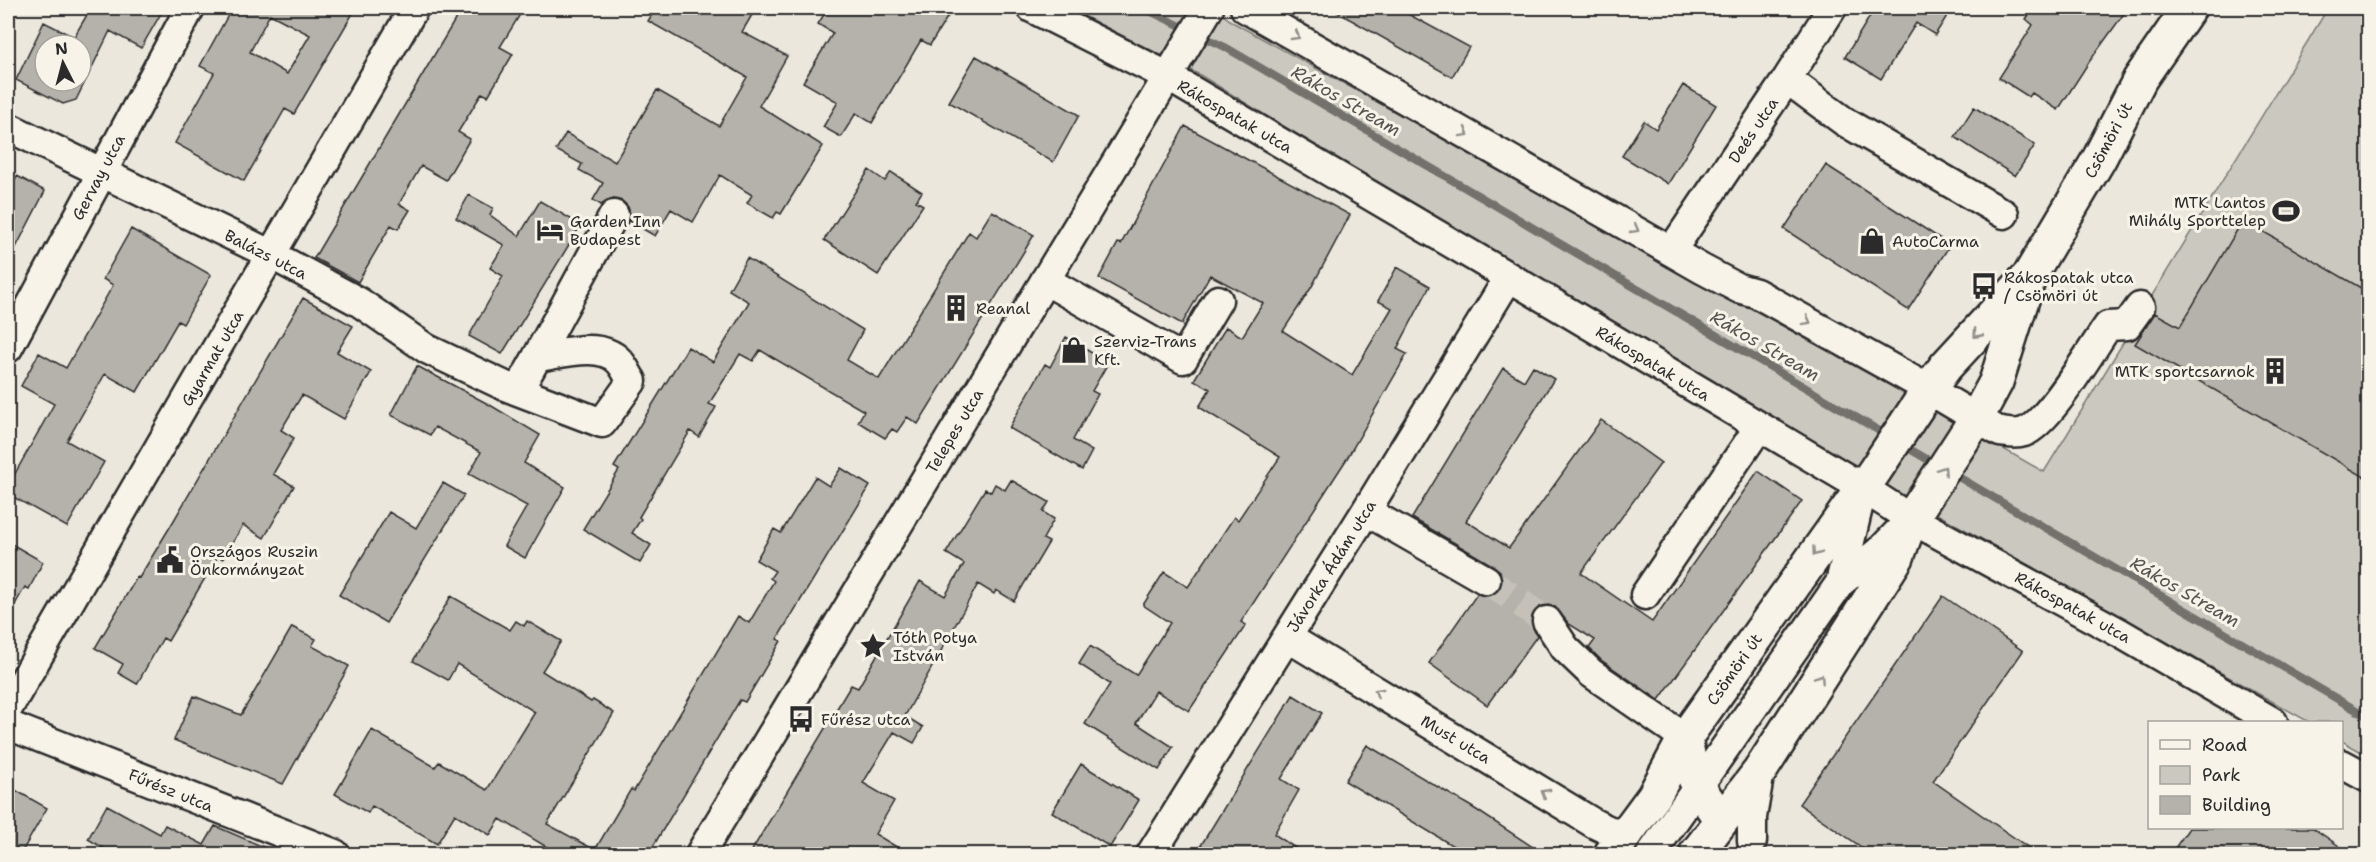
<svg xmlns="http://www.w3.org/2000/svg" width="2376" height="862" font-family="'Shantell Sans',sans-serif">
	<rect width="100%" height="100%" fill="#ebe7dd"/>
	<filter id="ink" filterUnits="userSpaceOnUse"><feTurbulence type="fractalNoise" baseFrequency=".0167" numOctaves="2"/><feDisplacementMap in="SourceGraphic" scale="12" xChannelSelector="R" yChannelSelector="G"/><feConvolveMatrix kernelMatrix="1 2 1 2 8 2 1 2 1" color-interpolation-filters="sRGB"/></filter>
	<g filter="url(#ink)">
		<path fill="#cbc8bf" stroke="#7b7a75" stroke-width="1.5" d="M1068,8H1214L1234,23L1937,411L2044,472L2328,8H2368V756L2342,741V722H2309L1839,459L1517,269L1200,75Z"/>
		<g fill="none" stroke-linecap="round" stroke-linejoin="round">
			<path stroke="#72716c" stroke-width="8" d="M1143,8L1225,47L1888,436
				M1901,444L1937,465
				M1950,472L2368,717"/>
		</g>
		<path fill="#b5b2ab" stroke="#2b2b2b" stroke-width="1.5" fill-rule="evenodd" d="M91,8H164L141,48L110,31L76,100L63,104L16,80L44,22L74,37ZM45,45H81V81H45Z
			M232,8H356L294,114L285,109L244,181L175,143L214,73L200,66ZM270,14L310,35L287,74L250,52Z
			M462,8H524L500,47L513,54L488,96L482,93L458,132L470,139L446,180L421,166L399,204L410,210L398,229L391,225L358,282L314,258Z
			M656,8H756L742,32L787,56L759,106L823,146L781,214L777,212L773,218L747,203L752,195L720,175L693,222L671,209L655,236L629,221L630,214L628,207L622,201L613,199L601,205L593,200L603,183L579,170L582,164L556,150L566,133L615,162L657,90L719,126L747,77L648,21Z
			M828,8H953L930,45L921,40L872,123L856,113L841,137L823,127L838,102L803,82L833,33L818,24Z
			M1330,8H1397L1469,47L1452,77Z
			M1875,8H1952L1935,35L1916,23L1881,79L1845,57Z
			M2034,8H2128L2089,62L2058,110L2032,93L2029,97L1999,78L2033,25L2026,19Z
			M976,56L1079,115L1053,162L949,102Z
			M1683,85L1716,105L1668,184L1622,156L1644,121L1656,129Z
			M1974,107L2035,145L2015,176L1955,137Z
			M1185,126L1350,215L1311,288L1283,331L1352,375L1392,308L1378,301L1397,267L1430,286L1397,349L1407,354L1346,460L1241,622L1246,625L1189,711L1156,691L1136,723L1173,747L1159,770L1085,724L1110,684L1079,664L1090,646L1136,675L1170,623L1143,605L1164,572L1188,587L1234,517L1238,520L1280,457L1199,407L1210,389L1194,380L1226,327L1242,337L1263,303L1210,275L1182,324L1099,278L1118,243L1121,244Z
			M1826,165L1950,245L1908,310L1784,229Z
			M869,170L885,181L891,172L922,192L916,201L923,205L878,275L824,240Z
			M17,176L45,191L8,263V193Z
			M469,195L493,208L490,215L519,236L540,201L581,225L502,354L469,336L503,276L490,268L504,245L456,218Z
			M992,211L1034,235L918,424L907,417L897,432L892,429L885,438L858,422L864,411L760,350L753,361L740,354L709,404L716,407L699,437L690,431L639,517L641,519L632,533L651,545L640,563L583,529L619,470L614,467L688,347L713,362L749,302L729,290L747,258L863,330L847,360L879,379L969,232L976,237Z
			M2243,220L2368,292V479L2135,344L2155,313L2180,327Z
			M131,229L211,275L183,324L178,321L137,392L105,374L67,441L104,462L67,527L8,494V486L54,404L21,386L39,353L66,368L113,285L103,279Z
			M303,298L353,326L337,352L371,372L344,419L302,395L281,430L294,438L273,474L294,486L264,538L243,525L223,559L218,556L168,641L163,638L137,684L118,673L123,664L95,648L137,577L139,578L170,527Z
			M1066,337L1108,363L1092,391L1098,394L1073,440L1092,451L1082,470L1009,428L1045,364L1050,367Z
			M417,366L490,405L540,435L524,463L565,487L525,558L504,546L527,506L469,474L481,452L435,427L430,435L391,415Z
			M1533,366L1554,379L1466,521L1509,548L1601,420L1661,463L1581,573L1652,622L1758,471L1802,501L1659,700L1601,660L1589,648L1595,640L1569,624L1555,607L1547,605L1538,607L1533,613L1531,623L1537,636L1487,705L1429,663L1477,594L1485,596L1494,594L1501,588L1502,579L1500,571L1494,566L1412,518L1503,368L1524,381Z
			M841,468L870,486L777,639L781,641L745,702L740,700L648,855H560L500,819L490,835L455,814L437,844L372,806L368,813L335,794L372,730L435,767L439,762L487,790L535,712L457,664L448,680L413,661L451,596L510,630L516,621L524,626L527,621L561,641L542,671L591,702L593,700L614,713L547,824L595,850L631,789L634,791L738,616L749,623L774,581L770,578L775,571L756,560L774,529L781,533L815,477L829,486Z
			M1011,480L1049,502L1043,512L1054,519L1043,539L1049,542L1014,601L996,590L994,594L978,584L905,716L923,727L914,743L894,732L863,783L894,801L875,834L910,855H749L851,685L858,688L920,581L945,596L964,564L946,553L985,489L991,492L995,484L1005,490Z
			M443,483L464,495L386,623L339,595L389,512L416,528Z
			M8,542L43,562L29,589L25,587L8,617Z
			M1943,596L2023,651L1933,781L2039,855H1873L1799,804Z
			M292,627L316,639L312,646L349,666L283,784L174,740L194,696L241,715Z
			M1293,695L1322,713L1281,779L1299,790L1274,834L1306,855H1195Z
			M1367,745L1475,809L1545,855H1468L1345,781Z
			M1081,764L1139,800L1110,847L1052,812Z
			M8,786L47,808L20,855H8Z
			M107,805L160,834L165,825L204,845L215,826L282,855H115L88,839Z
			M2189,828H2313L2352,855H2170Z"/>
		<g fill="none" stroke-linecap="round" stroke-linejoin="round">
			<path stroke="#c5c1b9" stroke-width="28" stroke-dasharray="28 14" stroke-linecap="butt" d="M1486,580L1547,621"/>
			<defs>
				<path id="minor" d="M1032,8L1167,76L1509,277L1863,488L1911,519L2120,633L2273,722
					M1245,8L1702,269L1738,288L1756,293L1916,382L2000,432C2009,433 2015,435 2024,432C2049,423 2091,350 2108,326L2127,325L2140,307
					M1787,79L1845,122L2004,214
					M8,127L272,255L359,302L427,349L505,386L602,423L632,381C628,375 624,366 619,361C600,341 561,354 537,357L518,391
					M1672,250L1787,79L1832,8
					M1045,280L1183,359L1218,300
					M8,348L190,8
					M537,357L614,215
					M1366,511L1486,580
					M1840,583L1861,495
					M1645,595L1759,427
					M1547,621L1565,648L1591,673L1685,738
					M1287,637L1595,824L1610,831L1628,833
					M8,708L414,8
					M8,725L335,854
					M2342,764L2368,778
					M1752,841V817L1760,771
					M700,854L1209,8
					M1151,854L1366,511L1509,277
					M1651,854L1840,583L1883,548L1910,520"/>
				<path id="major" d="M1685,738L1690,766L1699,788L1721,820
					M1611,854L1654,796L1685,738L1874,472L1929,389L1946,366L2030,275L2099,159L2140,79L2189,8
					M1696,854L1760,771L1897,557L1911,519L1976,419L1996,382L2027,284"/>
			</defs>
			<use href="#minor" stroke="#2b2b2b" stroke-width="33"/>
			<use href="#major" stroke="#2b2b2b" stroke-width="38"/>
			<use href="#minor" stroke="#f7f3e8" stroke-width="28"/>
			<use href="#major" stroke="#f7f3e8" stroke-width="33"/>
		</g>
		<defs><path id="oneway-chevron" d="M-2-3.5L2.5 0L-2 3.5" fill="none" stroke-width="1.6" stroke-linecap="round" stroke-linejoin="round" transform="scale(1.5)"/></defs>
		<g stroke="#918f8a">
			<use href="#oneway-chevron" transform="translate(1296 36) rotate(30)"/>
			<use href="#oneway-chevron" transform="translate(1465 133) rotate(29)"/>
			<use href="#oneway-chevron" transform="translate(1635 229) rotate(29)"/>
			<use href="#oneway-chevron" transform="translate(1807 321) rotate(29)"/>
			<use href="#oneway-chevron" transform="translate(1977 334) rotate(132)"/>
			<use href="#oneway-chevron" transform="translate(1943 470) rotate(-57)"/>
			<use href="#oneway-chevron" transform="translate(1816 552) rotate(125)"/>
			<use href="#oneway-chevron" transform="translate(1820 678) rotate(-57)"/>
			<use href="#oneway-chevron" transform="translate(1378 692) rotate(-149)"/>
			<use href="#oneway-chevron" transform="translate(1545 793) rotate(-149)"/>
		</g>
	</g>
	<defs>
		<symbol id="stadium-bare" viewBox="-9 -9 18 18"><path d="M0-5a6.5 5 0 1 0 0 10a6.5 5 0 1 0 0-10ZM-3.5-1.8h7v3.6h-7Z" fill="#2b2b2b" stroke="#f7f3e8" stroke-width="2.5" paint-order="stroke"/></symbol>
		<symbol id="hotel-bare" viewBox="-9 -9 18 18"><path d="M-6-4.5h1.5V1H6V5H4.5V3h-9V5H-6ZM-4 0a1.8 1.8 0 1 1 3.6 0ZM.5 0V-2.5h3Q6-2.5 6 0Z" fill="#2b2b2b" stroke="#f7f3e8" stroke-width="2.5" paint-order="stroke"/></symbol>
		<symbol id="shop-bare" viewBox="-9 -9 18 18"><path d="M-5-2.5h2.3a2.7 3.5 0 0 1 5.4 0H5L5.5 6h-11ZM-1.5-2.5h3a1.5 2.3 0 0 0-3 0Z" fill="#2b2b2b" stroke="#f7f3e8" stroke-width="2.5" paint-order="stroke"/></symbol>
		<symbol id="bus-bare" viewBox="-9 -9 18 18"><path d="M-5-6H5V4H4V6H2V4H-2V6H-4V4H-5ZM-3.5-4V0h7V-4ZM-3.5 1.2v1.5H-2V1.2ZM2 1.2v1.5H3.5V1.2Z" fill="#2b2b2b" stroke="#f7f3e8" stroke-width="2.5" paint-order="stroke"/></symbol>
		<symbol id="building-bare" viewBox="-9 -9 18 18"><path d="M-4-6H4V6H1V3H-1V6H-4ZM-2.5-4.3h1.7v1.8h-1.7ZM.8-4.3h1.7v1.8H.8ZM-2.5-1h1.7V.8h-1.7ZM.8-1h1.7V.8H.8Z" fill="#2b2b2b" stroke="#f7f3e8" stroke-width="2.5" paint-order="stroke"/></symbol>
		<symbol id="civic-bare" viewBox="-9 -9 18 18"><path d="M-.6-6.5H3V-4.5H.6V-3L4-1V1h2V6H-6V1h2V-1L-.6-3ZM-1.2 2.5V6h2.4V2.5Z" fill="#2b2b2b" stroke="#f7f3e8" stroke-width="2.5" paint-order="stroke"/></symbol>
		<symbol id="sight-bare" viewBox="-9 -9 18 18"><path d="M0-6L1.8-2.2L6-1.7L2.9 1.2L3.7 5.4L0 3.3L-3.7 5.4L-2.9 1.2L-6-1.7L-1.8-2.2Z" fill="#2b2b2b" stroke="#f7f3e8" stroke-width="2.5" paint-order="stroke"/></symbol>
	</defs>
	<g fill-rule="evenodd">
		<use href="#stadium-bare" x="2267" y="192" width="38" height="38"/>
		<use href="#hotel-bare" x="531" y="211" width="38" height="38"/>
		<use href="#shop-bare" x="1853" y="222" width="38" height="38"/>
		<use href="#bus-bare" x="1965" y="267" width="38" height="38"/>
		<use href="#building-bare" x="937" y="289" width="38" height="38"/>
		<use href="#shop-bare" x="1055" y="331" width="38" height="38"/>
		<use href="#building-bare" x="2256" y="352" width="38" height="38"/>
		<use href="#civic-bare" x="151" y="541" width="38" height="38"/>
		<use href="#sight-bare" x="854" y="627" width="38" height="38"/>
		<use href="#bus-bare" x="782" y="700" width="38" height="38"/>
	</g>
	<g text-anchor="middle" stroke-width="6" stroke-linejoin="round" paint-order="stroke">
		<g font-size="16" fill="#2b2b2b" stroke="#f7f3e8">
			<text transform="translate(1235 116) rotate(30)" y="6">Rákospatak utca</text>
			<text transform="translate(1753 130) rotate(-56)" y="6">Deés utca</text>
			<text transform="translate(2108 140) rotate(-62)" y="6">Csömöri út</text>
			<text transform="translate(98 177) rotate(-62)" y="6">Gervay utca</text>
			<text transform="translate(266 254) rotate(27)" y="6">Balázs utca</text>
			<text transform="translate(212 358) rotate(-60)" y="6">Gyarmat utca</text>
			<text transform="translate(1653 363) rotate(31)" y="6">Rákospatak utca</text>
			<text transform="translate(954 431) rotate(-59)" y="6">Telepes utca</text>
			<text transform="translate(1331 566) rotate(-58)" y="6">Jávorka Ádám utca</text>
			<text transform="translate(2073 607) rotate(29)" y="6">Rákospatak utca</text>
			<text transform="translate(1734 669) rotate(-55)" y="6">Csömöri út</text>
			<text transform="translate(1456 739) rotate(31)" y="6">Must utca</text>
			<text transform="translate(171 790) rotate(22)" y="6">Fűrész utca</text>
		</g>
		<g font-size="16" fill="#2b2b2b" stroke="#f7f3e8" text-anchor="start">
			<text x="2266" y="208" text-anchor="end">MTK Lantos<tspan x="2266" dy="18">Mihály Sporttelep</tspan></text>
			<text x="570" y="227">Garden Inn<tspan x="570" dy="18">Budapest</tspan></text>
			<text x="1892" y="247">AutoCarma</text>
			<text x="2004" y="283">Rákospatak utca<tspan x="2004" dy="18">/ Csömöri út</tspan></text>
			<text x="976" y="314">Reanal</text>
			<text x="1094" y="347">Szerviz-Trans<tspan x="1094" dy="18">Kft.</tspan></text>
			<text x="2255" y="377" text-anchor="end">MTK sportcsarnok</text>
			<text x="190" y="557">Országos Ruszin<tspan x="190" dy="18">Önkormányzat</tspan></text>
			<text x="893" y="643">Tóth Potya<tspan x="893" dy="18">István</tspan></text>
			<text x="821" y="725">Fűrész utca</text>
		</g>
		<g font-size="18" font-style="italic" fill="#555451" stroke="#f7f3e8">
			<text transform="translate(1346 101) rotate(30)" y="6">Rákos Stream</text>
			<text transform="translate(1765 346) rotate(30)" y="6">Rákos Stream</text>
			<text transform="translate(2185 592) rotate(30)" y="6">Rákos Stream</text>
		</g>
	</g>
	<rect width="2376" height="862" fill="none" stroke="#f7f3e8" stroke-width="30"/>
	<rect x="15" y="15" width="2346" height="832" fill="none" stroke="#2b2b2b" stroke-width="2" filter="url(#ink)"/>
	<rect x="2148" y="721" width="195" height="108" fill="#f7f3e8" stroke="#a5a39c" stroke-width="1.5"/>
	<rect x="2160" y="740" width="30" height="9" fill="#f7f3e8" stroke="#a5a39c" stroke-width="1.5"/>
	<text x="2202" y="751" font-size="18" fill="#2b2b2b">Road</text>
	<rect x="2160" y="766" width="30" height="18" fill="#cbc8bf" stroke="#a5a39c" stroke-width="1.5"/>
	<text x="2202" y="781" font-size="18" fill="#2b2b2b">Park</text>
	<rect x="2160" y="796" width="30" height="18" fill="#b5b2ab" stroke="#a5a39c" stroke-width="1.5"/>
	<text x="2202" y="811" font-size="18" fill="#2b2b2b">Building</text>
	<g transform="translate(63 63) rotate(354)"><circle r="28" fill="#f7f3e8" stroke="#a5a39c" stroke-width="1.5"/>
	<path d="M0-4.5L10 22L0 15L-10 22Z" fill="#2b2b2b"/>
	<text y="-9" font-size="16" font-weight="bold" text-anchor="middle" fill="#2b2b2b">N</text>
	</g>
</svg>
